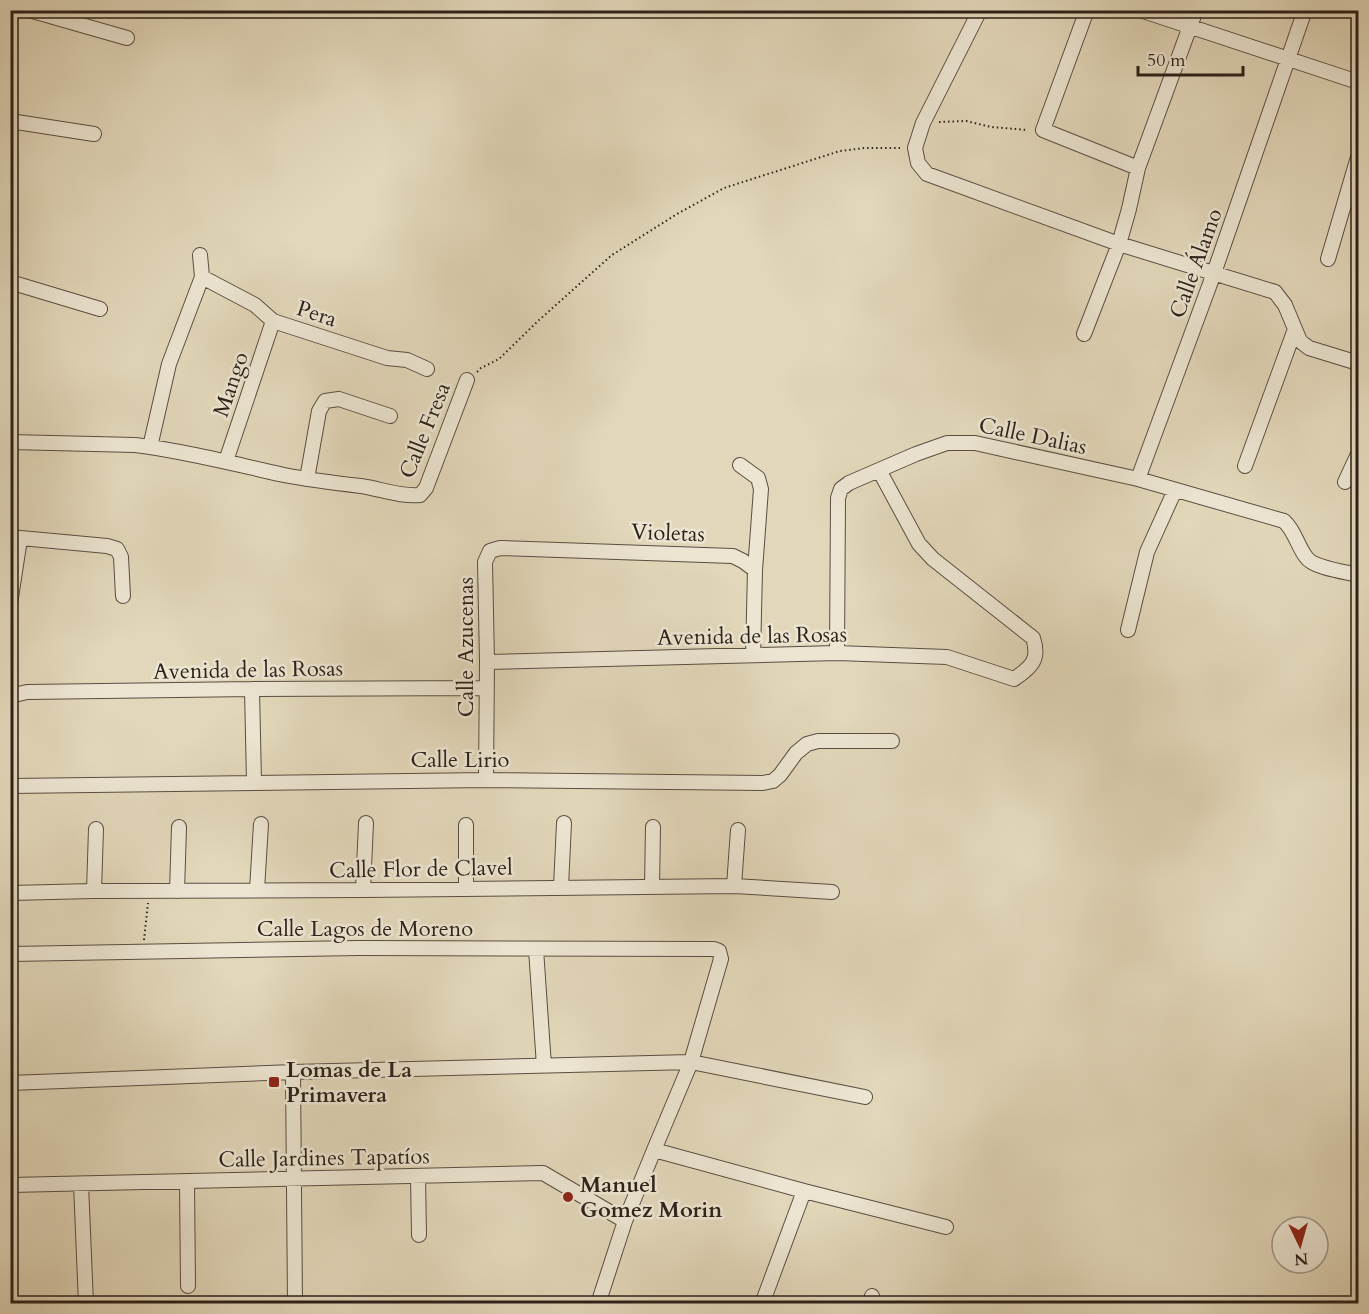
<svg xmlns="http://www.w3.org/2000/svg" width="1369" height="1314" font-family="Cardo,serif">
	<rect width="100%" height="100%" fill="#e2d7ba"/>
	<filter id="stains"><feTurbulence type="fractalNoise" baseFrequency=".00333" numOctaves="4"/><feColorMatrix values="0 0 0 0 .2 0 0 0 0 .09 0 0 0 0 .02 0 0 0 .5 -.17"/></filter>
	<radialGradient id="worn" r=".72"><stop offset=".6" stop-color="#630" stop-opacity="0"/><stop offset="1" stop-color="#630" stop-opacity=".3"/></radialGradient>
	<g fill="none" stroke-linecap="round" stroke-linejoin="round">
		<defs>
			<path id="street" d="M29,10L127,38
				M980,10L923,123L915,148L918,163L927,174L1119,244L1275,292L1285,305L1300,341L1309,348L1358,363
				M1087,10L1043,130L1138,168
				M1140,10L1358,82
				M10,121L94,134
				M1328,259L1358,157
				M202,277L255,305L273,321L387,358L407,360L427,369
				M10,282L100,309
				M1084,334L1119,244L1129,209L1138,168L1196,10
				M10,442L135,445C185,451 234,464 284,475C309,480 335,483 361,486C381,489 401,497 420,495L426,488L467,380
				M150,447L169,364L202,277L200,255
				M226,461L273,321
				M740,465L758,478L761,489L755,570L753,655
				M1245,466L1295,329
				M307,479L319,411L325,401L339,399L390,416
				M1138,479L1214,273L1305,10
				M1345,482L1358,454
				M10,537L107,546L117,549L121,557L123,596
				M10,604L20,539
				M1128,630L1147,552L1175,490
				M837,653L838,498L841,489L849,483L916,454L947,443H975L1138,479L1284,521C1295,531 1297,545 1306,557C1313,568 1346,572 1358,575
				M487,662L837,653L947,657L1014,679C1032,667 1040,659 1033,638L933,559L919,544L879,470
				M252,689L254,782
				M10,696L27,692L252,689L486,688
				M486,780L487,662L485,562L490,551L500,548L733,556L743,561L755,570
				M10,786L486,780L763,783L773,781L780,775L796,753L807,744L818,741H892
				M734,886L738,830
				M561,887L564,823
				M652,887L653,827
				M466,888V825
				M257,890L261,824
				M363,890L366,823
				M94,891L96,829
				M177,891L179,827
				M10,893L94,891L363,890L734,886L832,892
				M536,949L544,1066
				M10,954L359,948L714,949L719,951L721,959L691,1062L654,1150L625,1221L598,1304
				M293,1072L295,1304
				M10,1083L293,1072L691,1062L865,1097
				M654,1150L804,1191L946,1227
				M418,1176L419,1235
				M187,1182L188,1286
				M81,1184L86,1304
				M10,1185L543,1173L625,1221
				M762,1304L804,1191
				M870,1304L872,1296"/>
		</defs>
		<use href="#street" stroke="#5a4e42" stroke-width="16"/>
		<path stroke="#2c211a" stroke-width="2" stroke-dasharray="1.5 3" stroke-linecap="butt" d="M939,122L966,121L991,127L1028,130
			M477,372L481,368L499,359L539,320L612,255L677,214L724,188L840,151L865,148H900
			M144,940L148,903"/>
		<use href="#street" stroke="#ece5d2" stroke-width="14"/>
	</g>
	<g fill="#8f2418" stroke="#ece5d2" stroke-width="2">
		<rect x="268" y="1076" width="12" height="12" rx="3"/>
		<circle cx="568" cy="1197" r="6"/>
	</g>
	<g text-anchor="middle" stroke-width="5" stroke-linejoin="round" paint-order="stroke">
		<g font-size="22" fill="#2c211a" stroke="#ece5d2">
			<text transform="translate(1195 263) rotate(-70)" y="8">Calle Álamo</text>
			<text transform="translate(317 313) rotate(18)" y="8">Pera</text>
			<text transform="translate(230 384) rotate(-71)" y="8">Mango</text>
			<text transform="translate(424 430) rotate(-68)" y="8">Calle Fresa</text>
			<text transform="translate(1033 435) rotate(12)" y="8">Calle Dalias</text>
			<text transform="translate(668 532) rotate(2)" y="8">Violetas</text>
			<text transform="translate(752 635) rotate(-1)" y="8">Avenida de las Rosas</text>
			<text transform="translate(465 647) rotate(-90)" y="8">Calle Azucenas</text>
			<text transform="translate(248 669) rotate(-1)" y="8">Avenida de las Rosas</text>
			<text x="460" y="767">Calle Lirio</text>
			<text transform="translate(421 868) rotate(-1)" y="8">Calle Flor de Clavel</text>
			<text x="365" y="936">Calle Lagos de Moreno</text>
			<text transform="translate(324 1157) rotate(-1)" y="8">Calle Jardines Tapatíos</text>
		</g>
		<g font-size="22" font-weight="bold" fill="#2c211a" stroke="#ece5d2" text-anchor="start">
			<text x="286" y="1077">Lomas de La<tspan x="286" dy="25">Primavera</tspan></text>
			<text x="580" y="1192">Manuel<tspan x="580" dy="25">Gomez Morin</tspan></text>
		</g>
	</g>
	<rect width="1369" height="1314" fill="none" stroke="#e2d7ba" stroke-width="36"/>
	<rect x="12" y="12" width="1345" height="1290" fill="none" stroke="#2c211a" stroke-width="3"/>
	<rect x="18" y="18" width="1333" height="1278" fill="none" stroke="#2c211a" stroke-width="1.5"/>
	<g transform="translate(1300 1245) rotate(175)"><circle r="28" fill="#ece5d2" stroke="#9f9788" stroke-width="1.5"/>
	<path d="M0-4.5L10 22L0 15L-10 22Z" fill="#8f2418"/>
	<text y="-9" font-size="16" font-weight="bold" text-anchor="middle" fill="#2c211a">N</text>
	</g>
	<path d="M1138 66v9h105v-9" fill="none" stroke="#2c211a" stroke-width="3"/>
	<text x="1147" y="66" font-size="18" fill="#2c211a" stroke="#ece5d2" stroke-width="4.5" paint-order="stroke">50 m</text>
	<rect width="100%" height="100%" filter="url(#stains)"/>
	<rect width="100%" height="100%" fill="url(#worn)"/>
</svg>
